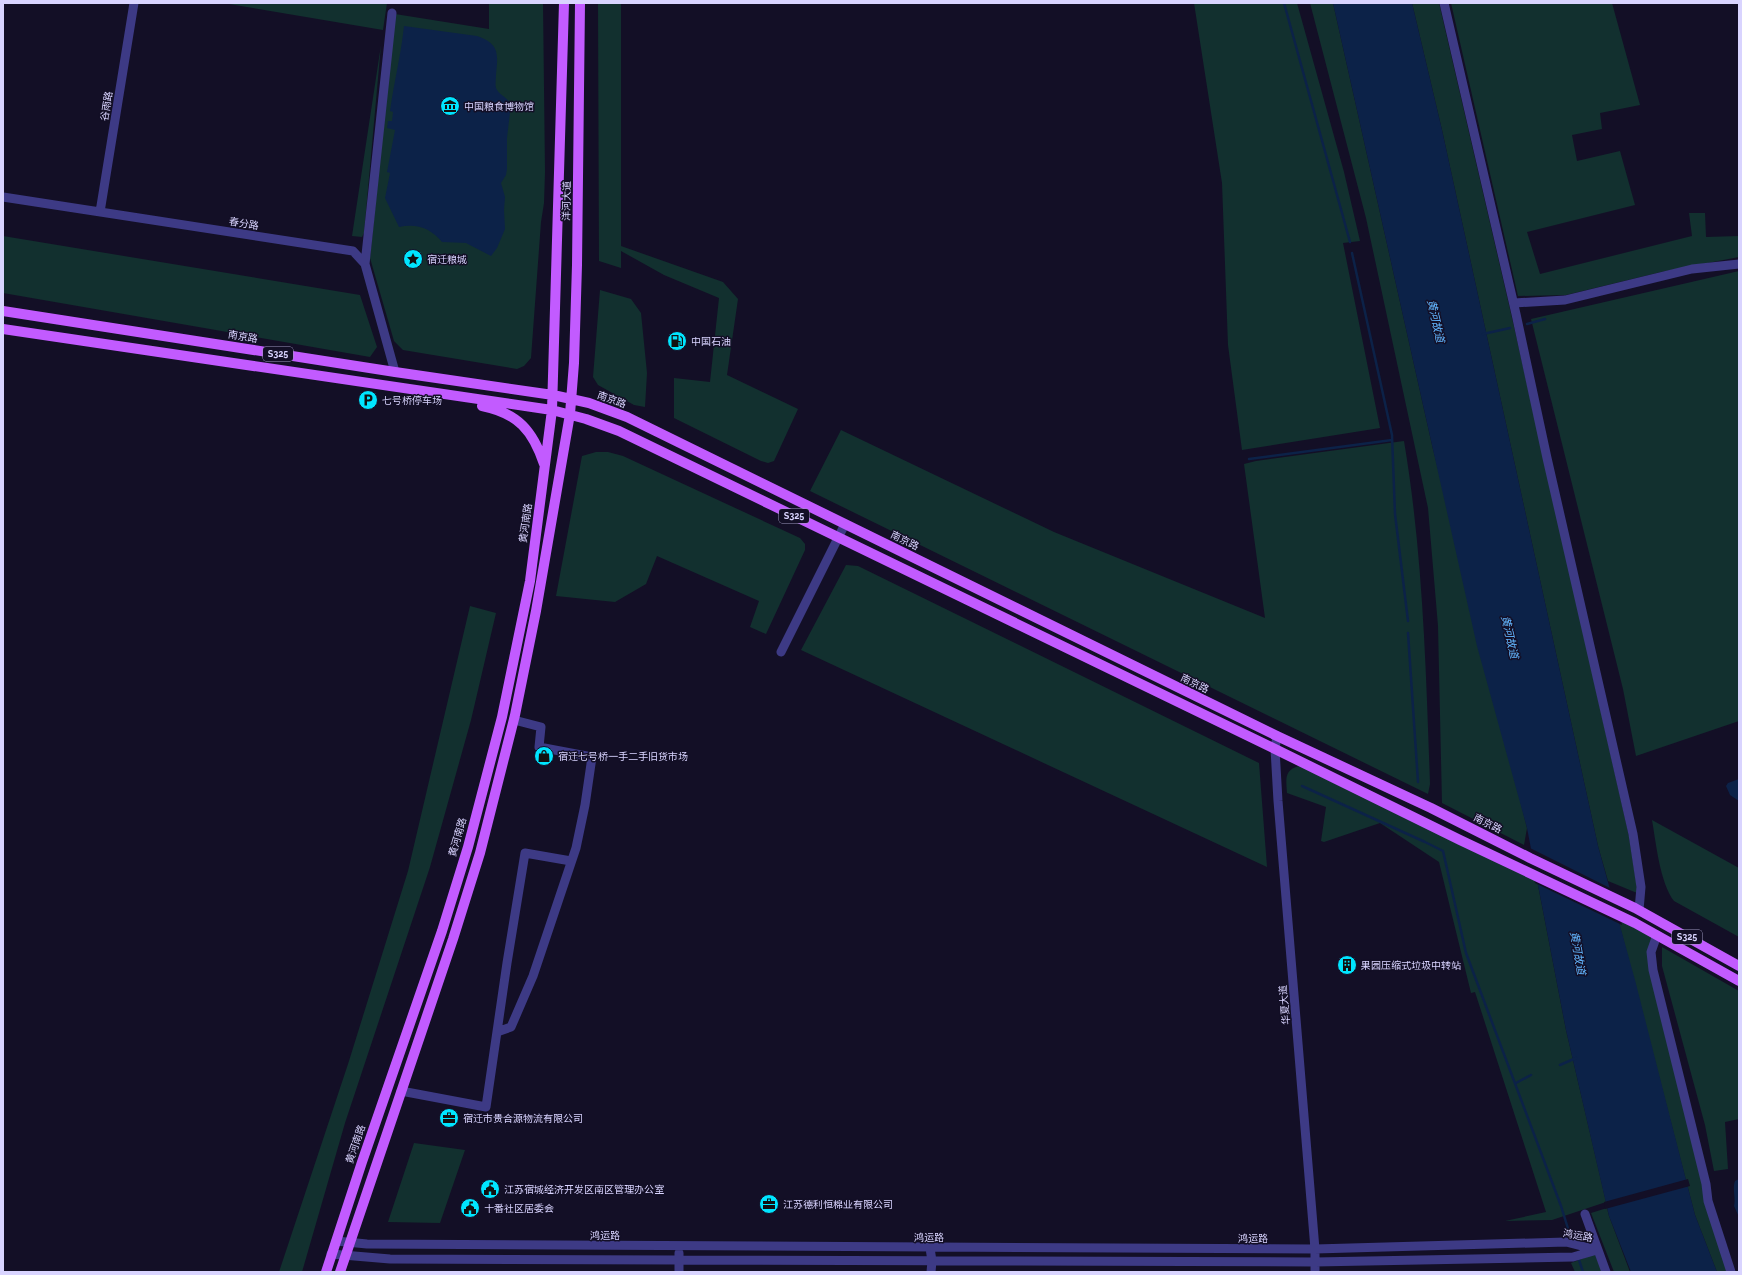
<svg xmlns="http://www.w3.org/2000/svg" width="1742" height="1275" font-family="Raleway,'Noto Sans SC',sans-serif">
	<rect width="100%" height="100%" fill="#130f26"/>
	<path fill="#12302f" d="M223,3H387L383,30Z
		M489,3H543L545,172L544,203L541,222L531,358L524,366L517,369L403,350L394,341L370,258L395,14L489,29Z
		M598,3H621V246L723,282L738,299L727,375L798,409L774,461L768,463L761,461L674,418V378L710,382L719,298L664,275L621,251V268L599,261Z
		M1194,3H1297L1344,172L1360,241L1343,243L1380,428L1242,450L1228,345L1222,183Z
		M1310,3H1333L1432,445L1527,828L1524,845L1442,803L1438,626L1428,508L1366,218Z
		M1412,3H1439L1515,331L1629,836L1637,888V893L1608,881L1598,846L1442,130Z
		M1451,3H1612L1640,105L1600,113L1602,129L1572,135L1577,161L1620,151L1635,205L1527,232L1540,274L1692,236L1689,213H1705L1706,237L1739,236V257L1661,272L1566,295L1518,296Z
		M381,45L364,233L362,237L352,236Z
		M3,236L360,295L377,347L370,357L3,293Z
		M1739,271V721L1636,756L1623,689L1531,319Z
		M600,290L631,299L641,313L647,373L645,407L634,405L598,385L593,377Z
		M841,430L1054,532L1265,618L1244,464L1256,461L1404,441C1423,554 1426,669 1430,784L1428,794L810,491Z
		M596,452H608L623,456L800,538L805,544V550L766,634L750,627L759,601L657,556L646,584L615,602L556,596L582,456Z
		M846,565L858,566L1259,763L1267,867L801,650Z
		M470,606L496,613L471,720L430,867L345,1123L302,1272H279L349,1061L408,871Z
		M1299,766L1537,880L1566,1030L1606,1202L1552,1220L1505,1221L1546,1212L1475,992L1471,993L1439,862L1380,823L1324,842L1321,841L1326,807L1287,793C1286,779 1284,770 1299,766Z
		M1652,820L1739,868V937L1674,901C1660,883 1656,843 1652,820Z
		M1618,919L1654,937L1648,948L1728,1272H1717L1695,1215Z
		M1662,947L1739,991V1119L1725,1122L1728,1169L1714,1171L1705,1125L1662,966Z
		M414,1143L465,1150L440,1223L388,1222Z
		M1607,1208L1609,1216L1630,1272H1614L1591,1213Z
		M1595,1254L1602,1272H1575L1571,1263Z"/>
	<path fill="#0c2248" d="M1333,3H1412L1442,130L1598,846L1635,980L1695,1215L1717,1272H1631L1609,1216L1566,1030L1527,828L1477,646Z
		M404,26L477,36C500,44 498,54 496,75C496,79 495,84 496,88C499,95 507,97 511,104L507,138V169L506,175L501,183L505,197L504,210L505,229L497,248L491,256L466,243L442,242C431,228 416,223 399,227L385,198L390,173L387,172L395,130L387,128L388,121H392L393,112L390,111C394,82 401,55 404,26Z
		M1739,779V801L1730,795L1726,786L1728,783Z
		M1739,1179V1217L1734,1206C1736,1198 1732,1189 1735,1181Z"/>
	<path fill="#130f26" d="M1528,847L1612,889L1622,925L1535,883Z
		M1688,1179L1690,1186L1605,1209L1604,1202Z"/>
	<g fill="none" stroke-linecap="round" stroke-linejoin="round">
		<path stroke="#0c2248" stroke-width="2.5" d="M1284,3L1350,242
			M1352,253L1392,435L1395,514L1408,621
			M1527,324L1545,319
			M1483,334L1510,328
			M1249,459L1392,440
			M1408,633L1418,782
			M1302,786L1425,842L1443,851L1466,953L1561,1206L1570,1235
			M1560,1065L1576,1058
			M1516,1083L1531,1075
			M1579,1260L1583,1272"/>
		<path stroke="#3d3a85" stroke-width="9" d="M1444,3L1516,314L1547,458L1633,834L1641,887L1639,910
			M3,197L353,251L365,264L395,372
			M100,212L134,3
			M365,264L392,13
			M1514,303L1565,300L1692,269L1739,264
			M781,652L845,524
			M1277,736L1275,749L1278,801L1315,1249V1272
			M1657,935L1651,952L1653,970L1706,1184L1708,1201L1731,1272
			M497,1032L511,1027L533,976L576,848L585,805L592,757L539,747L541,727L514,720
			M401,1091L486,1107L507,963L525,853L571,861
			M1585,1214L1606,1272
			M336,1241L367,1244L1315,1249L1566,1242L1597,1250
			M930,1248L932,1261L931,1272
			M331,1254L390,1259L1315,1262L1573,1257L1597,1250
			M679,1272V1253"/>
		<path stroke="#c25bff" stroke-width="10" d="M3,311L395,372L553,395L589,403L627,417L1277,736L1431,808L1530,858L1635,908L1739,966
			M3,329L552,410L586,419L619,431L1275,749L1460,840L1635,923L1739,981
			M482,406C518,413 533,431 544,464
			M326,1272L362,1162L442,931L468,847L502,717L530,581L552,410L564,3
			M340,1272L453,939L480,853L515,715L536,611L570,414L574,363L577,265L580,3"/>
	</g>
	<defs>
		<symbol id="museum-disc" viewBox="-11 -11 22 22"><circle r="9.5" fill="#00e5ff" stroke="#130f26"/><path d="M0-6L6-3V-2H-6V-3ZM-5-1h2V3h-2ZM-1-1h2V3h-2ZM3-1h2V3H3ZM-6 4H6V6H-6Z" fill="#111"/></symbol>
		<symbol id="sight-disc" viewBox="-11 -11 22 22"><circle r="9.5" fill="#00e5ff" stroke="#130f26"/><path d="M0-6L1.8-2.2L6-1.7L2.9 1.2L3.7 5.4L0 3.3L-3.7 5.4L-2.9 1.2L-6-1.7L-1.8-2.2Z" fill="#111"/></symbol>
		<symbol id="fuel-disc" viewBox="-11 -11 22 22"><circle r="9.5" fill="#00e5ff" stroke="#130f26"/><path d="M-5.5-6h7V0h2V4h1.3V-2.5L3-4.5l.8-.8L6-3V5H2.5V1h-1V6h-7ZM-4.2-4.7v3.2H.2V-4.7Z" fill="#111"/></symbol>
		<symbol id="parking-disc" viewBox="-11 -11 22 22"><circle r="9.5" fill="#00e5ff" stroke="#130f26"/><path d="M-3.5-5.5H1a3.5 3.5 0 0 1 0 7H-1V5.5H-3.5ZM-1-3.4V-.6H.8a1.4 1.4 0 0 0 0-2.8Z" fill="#111"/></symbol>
		<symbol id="shop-disc" viewBox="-11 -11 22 22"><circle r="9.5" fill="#00e5ff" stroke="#130f26"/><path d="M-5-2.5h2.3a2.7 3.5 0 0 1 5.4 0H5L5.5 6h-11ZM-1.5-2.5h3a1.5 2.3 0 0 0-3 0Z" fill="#111"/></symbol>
		<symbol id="building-disc" viewBox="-11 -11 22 22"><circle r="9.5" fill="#00e5ff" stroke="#130f26"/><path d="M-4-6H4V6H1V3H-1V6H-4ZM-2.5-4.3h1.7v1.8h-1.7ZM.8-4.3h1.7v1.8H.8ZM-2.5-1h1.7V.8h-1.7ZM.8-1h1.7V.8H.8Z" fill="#111"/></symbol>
		<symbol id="office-disc" viewBox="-11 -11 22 22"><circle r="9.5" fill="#00e5ff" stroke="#130f26"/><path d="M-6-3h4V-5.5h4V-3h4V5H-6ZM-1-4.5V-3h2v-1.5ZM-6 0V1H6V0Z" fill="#111"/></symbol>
		<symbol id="civic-disc" viewBox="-11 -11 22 22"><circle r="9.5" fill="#00e5ff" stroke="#130f26"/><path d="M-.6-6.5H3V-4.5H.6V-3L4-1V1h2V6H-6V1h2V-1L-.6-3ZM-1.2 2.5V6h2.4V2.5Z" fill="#111"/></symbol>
	</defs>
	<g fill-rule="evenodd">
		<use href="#museum-disc" x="439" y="95" width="22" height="22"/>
		<use href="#sight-disc" x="402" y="248" width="22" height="22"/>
		<use href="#fuel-disc" x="666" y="330" width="22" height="22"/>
		<use href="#parking-disc" x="357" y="389" width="22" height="22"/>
		<use href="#shop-disc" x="533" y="745" width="22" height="22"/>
		<use href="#building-disc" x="1336" y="954" width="22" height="22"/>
		<use href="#office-disc" x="438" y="1107" width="22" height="22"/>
		<use href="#civic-disc" x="479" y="1178" width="22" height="22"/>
		<use href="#office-disc" x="758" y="1193" width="22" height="22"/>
		<use href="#civic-disc" x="459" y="1197" width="22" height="22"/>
	</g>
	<g text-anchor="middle" stroke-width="3" stroke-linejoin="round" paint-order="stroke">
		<g fill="#130f26" stroke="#9e99be" stroke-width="1">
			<rect x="263" y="347" width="30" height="14" rx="3"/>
			<rect x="779" y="509" width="30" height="14" rx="3"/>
			<rect x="1672" y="930" width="30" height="14" rx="3"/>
		</g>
		<g font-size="9" font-weight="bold" fill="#d9d4ff">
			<text x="278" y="357">S325</text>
			<text x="794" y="519">S325</text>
			<text x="1687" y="940">S325</text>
		</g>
		<g font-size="10" fill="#d9d4ff" stroke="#130f26">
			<text transform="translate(106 106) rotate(-81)" y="4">谷雨路</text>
			<text transform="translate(566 201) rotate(-89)" y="4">洋河大道</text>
			<text transform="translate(244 223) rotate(9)" y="4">春分路</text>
			<text transform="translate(243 336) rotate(9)" y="4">南京路</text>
			<text transform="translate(612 399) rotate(20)" y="4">南京路</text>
			<text transform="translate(525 523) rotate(-82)" y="4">黄河南路</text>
			<text transform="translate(905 540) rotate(26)" y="4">南京路</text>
			<text transform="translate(1195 683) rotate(26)" y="4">南京路</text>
			<text transform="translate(1488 823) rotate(27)" y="4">南京路</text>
			<text transform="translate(457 837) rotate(-74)" y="4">黄河南路</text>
			<text transform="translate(1284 1005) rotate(-95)" y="4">华夏大道</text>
			<text transform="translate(355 1144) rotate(-71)" y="4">黄河南路</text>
			<text x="605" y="1239">鸿运路</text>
			<text transform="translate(1578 1235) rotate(10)" y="4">鸿运路</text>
			<text x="929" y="1241">鸿运路</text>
			<text x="1253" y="1242">鸿运路</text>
		</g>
		<g font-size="10" fill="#d9d4ff" stroke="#130f26" text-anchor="start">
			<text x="464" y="110">中国粮食博物馆</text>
			<text x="427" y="263">宿迁粮城</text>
			<text x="691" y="345">中国石油</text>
			<text x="382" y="404">七号桥停车场</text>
			<text x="558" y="760">宿迁七号桥一手二手旧货市场</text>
			<text x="1361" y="969">果园压缩式垃圾中转站</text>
			<text x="463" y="1122">宿迁市贵合源物流有限公司</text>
			<text x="504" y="1193">江苏宿城经济开发区南区管理办公室</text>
			<text x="783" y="1208">江苏德利恒棉业有限公司</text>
			<text x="484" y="1212">十番社区居委会</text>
		</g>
		<g font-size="11" font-style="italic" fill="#62b6ff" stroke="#130f26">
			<text transform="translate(1436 321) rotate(77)" y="4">黄河故道</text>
			<text transform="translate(1510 637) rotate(77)" y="4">黄河故道</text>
			<text transform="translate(1578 953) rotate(80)" y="4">黄河故道</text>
		</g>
	</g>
	<rect width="1742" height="1275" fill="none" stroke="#d9d4ff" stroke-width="8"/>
</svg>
